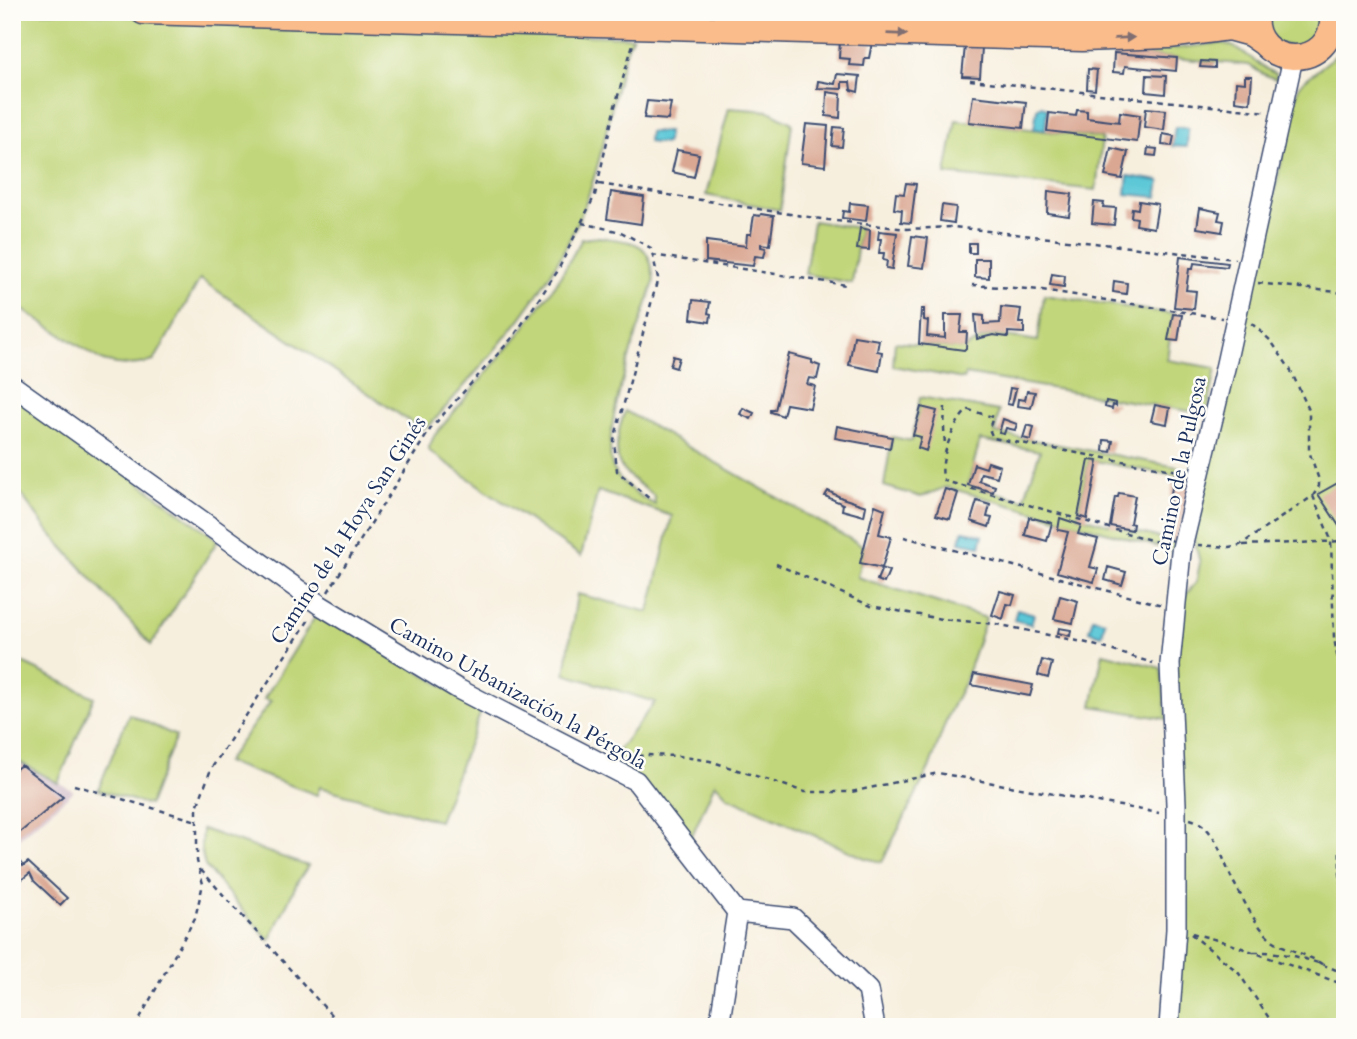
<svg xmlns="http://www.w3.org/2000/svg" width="1357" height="1039" font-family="Cardo,serif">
	<rect width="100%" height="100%" fill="#fdfcf7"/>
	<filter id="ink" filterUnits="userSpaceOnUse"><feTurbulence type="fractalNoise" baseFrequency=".0143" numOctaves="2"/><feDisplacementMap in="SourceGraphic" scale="14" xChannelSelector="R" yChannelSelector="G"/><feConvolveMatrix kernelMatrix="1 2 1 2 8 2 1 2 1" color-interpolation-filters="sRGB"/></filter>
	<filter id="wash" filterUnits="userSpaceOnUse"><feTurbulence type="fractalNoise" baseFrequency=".00686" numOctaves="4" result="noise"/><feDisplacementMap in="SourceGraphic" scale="28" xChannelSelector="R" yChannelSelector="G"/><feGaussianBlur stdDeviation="1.57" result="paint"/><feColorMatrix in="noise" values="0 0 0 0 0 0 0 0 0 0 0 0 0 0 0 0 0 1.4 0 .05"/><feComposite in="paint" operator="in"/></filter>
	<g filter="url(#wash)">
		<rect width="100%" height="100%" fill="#f7efde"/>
		<path fill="#d1bdca" d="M12,758L74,791L12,844Z"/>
		<path fill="#c1d67a" stroke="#6e826c" stroke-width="2" fill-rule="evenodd" d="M12,12H79L169,19L632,37C623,55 620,74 615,93C606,132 597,175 582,212C549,294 487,360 430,425L421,429L200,279L154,361C136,366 120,366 103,361L12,303Z
			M1264,12H1325V26L1306,49L1273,43Z
			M1220,43C1243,46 1255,65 1276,74L1278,80L1261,73L1249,65L1131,54Z
			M1345,48V1027H1173L1174,666L1185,595L1196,583L1200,563L1192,529L1256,272L1299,85Z
			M729,108L769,111L792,123L780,210L706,195Z
			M956,120L1102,138L1096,190L946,174Z
			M813,221L860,228L852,283L805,274Z
			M599,237C636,243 650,239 654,282C642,320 597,437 614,470C621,485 641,497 655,505L654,496C645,488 632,480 624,471C611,456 619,427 625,411L864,547L857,577L986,618L964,683L949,713L929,768L882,862L865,858L728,797L715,783L690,840L611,760L655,702L565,674L577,594L649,612L672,516L598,491L581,556L428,450L434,436L523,329L556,284L582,239Z
			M1044,295L1173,314L1167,360L1216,368L1207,414L965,374L964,379L893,366L895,342L964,349C991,329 1006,337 1038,341Z
			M12,390L218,540L151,645L49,532L12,482Z
			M920,397L999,411L995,433L1194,470V479L1089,460L1078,516L1179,543L1173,551L946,487L921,497L884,486L892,437L912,441ZM980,440L1040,451L1024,500L968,485Z
			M318,612L482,709L439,821L320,787L317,795L226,762L271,701L264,699Z
			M1103,653L1161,668L1167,719L1092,706Z
			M16,660L94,697L58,783L12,758V668Z
			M129,714L176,736L149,805L98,790Z
			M202,829L308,866L298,881L269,941L205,866L201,849Z"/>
		<path fill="#5cc7d7" stroke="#3c7b9a" stroke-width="2" d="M1042,106L1047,109L1045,130L1034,129L1037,109Z
			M1175,127L1188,128L1187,147L1172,146Z
			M649,132H668L666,144L648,142Z
			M1128,176L1160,181L1157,197L1126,194Z
			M963,531L983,535L980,546L960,542Z
			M1017,609L1034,614L1031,624L1014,620Z
			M1093,618L1105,621L1102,635L1089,631Z"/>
		<g id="blocks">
			<path fill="#daa793" d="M840,41L872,43L869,58H865L864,66L849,65L850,59L839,58Z
				M965,46L982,47L980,77L962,76Z
				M1114,53L1177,58L1176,71L1125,66L1124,73L1113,72Z
				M1201,61L1215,62V68L1200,67Z
				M1088,69L1097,70L1095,90L1087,89Z
				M837,74L860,76L858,92L851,90L850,82H842V89L817,88L818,81L835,84Z
				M1147,75L1166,76L1165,94L1146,92Z
				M1245,76H1252L1250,103L1235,101L1236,82L1245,83Z
				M827,92L841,94L840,118L826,116Z
				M973,96L1026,102L1023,128L969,122Z
				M647,101L671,103L668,120L644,118Z
				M1146,108L1166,110L1164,130L1144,127Z
				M1077,110L1087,111V118L1119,122L1120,112L1140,115L1137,142L1047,131L1049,113L1076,116Z
				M806,124L828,126L825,166L801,163Z
				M834,127L844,128L842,147L832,146Z
				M1163,134L1174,136L1172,146L1162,145Z
				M1111,148L1128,152L1122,179L1105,176Z
				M1148,148L1157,149L1156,156L1147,155Z
				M677,150L699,154L694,177L672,172Z
				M906,183L916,184L911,223L901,222L902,210L894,209L896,193L904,194Z
				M1048,191L1072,194L1069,216L1047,213Z
				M611,192L644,197L641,224L607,219Z
				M1139,201L1158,204L1154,228L1136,225L1137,218L1131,217L1132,208L1138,209Z
				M1094,202L1104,203L1103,207L1116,208L1114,225L1092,223Z
				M850,203L868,205L866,221L842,218L843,211L849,212Z
				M942,205L956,207L954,223L940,221Z
				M1200,208L1220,212L1218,220L1224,221L1222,232L1197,228Z
				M761,214L774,216L770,245L761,244V247L766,248L764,257L755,256L753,266L706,261V241L746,246L747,234H751L754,215L760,216Z
				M860,228L870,230L869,250L857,249Z
				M879,231L897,233L892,269L886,268L887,261L883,260L884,253H879L881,239H878Z
				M912,236L928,238L924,268L908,266Z
				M969,243H976V253H969Z
				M1180,257L1228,263L1227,267L1194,263L1193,269H1189L1186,290L1196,291L1194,309L1174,307Z
				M975,259H989V278L975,277Z
				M1052,274L1065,276L1064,287L1050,285Z
				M1114,281L1127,283L1126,294L1113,292Z
				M693,300L710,302L708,313L711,314L710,322L691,319Z
				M1001,307L1021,309L1019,323H1024V333L1008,332V337L993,335L977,339L975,315L984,316V324L1000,323Z
				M921,309H924V320L928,321L927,336L945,338V315H962L960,332H967L966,348L964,350L919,344Z
				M1173,314L1182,315L1178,341L1168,340Z
				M854,336L879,340L877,351L882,352L879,371L849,365Z
				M789,354L812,360V363L820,366L817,379L809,378L807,384L815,386L810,408L786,404L783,416L771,412V410H775Z
				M673,356L679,358L676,368L670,366Z
				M1010,388L1016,389L1012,405L1007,404Z
				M1027,391L1035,392L1031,408L1017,406L1018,399L1025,400Z
				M1106,401L1116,403V406L1113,405L1112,409L1105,407Z
				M1155,405L1170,408L1167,424L1151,421Z
				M921,407L937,411L926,451L918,448L921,437L913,435Z
				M743,408L754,413L751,419L740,414Z
				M1003,419L1017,424L1015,430L1006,428L1004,434L999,433Z
				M1027,425L1034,427L1031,440L1023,438Z
				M837,426L892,437L890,448L835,438Z
				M1104,440L1113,441L1111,452L1103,451Z
				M1089,460L1098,461L1087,519L1078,516Z
				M988,462L1000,466L997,477L981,473L979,481L995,486L993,492L968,485L974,464L986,468Z
				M1174,475L1193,479L1179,543L1164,538Z
				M1345,479V535L1318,494Z
				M945,489L958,493L950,519L936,515Z
				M828,491L842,498L866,506L864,516L842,510L843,504L825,496Z
				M1119,493L1135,496L1130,523L1133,524L1132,530L1110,526L1115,497H1118Z
				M977,501L990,505L987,517L992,518L989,527L971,521Z
				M875,505L885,509L879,534L891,537L882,568L860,563Z
				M1029,517L1052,523L1047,541L1025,535Z
				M1060,518L1081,525L1078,534L1098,539L1090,567L1098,569L1094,582L1057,572L1068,532L1058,530Z
				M1108,567L1126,572L1122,585L1105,580Z
				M882,568L889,571L884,583L877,580Z
				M1000,591L1015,595L1012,605L1007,604L1003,619L992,615Z
				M1060,596L1078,601L1073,623L1054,619Z
				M1059,628L1071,630L1070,636L1058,633Z
				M1042,660L1052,663L1048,678L1038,675Z
				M974,674L1033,685L1030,696L971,685Z
				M21,765L63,797L12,839V772Z
				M12,853L23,866L28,862L67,898L60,905L34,881L30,873L12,887Z"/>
		</g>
	</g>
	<g filter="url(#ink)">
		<use href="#blocks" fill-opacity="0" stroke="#3c4c71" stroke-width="2"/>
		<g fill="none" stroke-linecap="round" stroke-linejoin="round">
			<defs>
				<path id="minor" d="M12,385L320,605L458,689L636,781L737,912L793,918L868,990L875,1027
					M719,1027L737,912
					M1169,1027L1176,929V804L1170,664L1181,552L1226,364L1293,58"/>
				<path id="major" d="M143,12L1082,39L1169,36L1228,28L1250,34L1263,43
					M828,12L1120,20L1219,12
					M1256,12C1248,70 1338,74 1332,12"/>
			</defs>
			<use href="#minor" stroke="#3c4c71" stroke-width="22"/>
			<use href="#major" stroke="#3c4c71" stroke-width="27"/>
			<path stroke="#3c4c71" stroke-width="2.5" stroke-dasharray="5 5" stroke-linecap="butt" d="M970,80L1267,112
				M599,184L828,220L907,229L953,227L1235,259
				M582,223L621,232L651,248L658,278L614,440L617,471L652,501
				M652,255L846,285
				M1258,283L1345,293
				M972,285L1042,290L1222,318
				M945,407L944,428L945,447
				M1313,496L1331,540L1334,638L1341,677L1339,770L1340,873L1345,920
				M904,537L1162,605
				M1168,545L945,481C935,468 956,415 969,410L993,417L989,429L993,438L1184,472
				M1198,545L1229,547L1240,545L1313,496L1319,486V480L1309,451V410L1290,369L1271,341L1251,323
				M1243,545L1345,541
				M776,564L871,606L941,619L996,624L1087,643L1153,663
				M328,592L431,428L514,336L557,272L595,195L615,106L633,44
				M628,759L645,755L678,756L710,761L805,792H851L938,773L1159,813
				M74,785L197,821
				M1190,819C1217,826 1222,861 1234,883C1245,902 1256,928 1274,941C1289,951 1308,954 1323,965
				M201,870L332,1016
				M1192,933L1228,943L1345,985
				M1191,934L1238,972L1275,1027
				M1254,952C1285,951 1317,961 1345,974
				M135,1027L195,918L203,884L197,861V807L211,769L310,618
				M1336,1027L1345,1007"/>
			<use href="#minor" stroke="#fff" stroke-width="19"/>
			<use href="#major" stroke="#fabc8b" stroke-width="24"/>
		</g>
		<defs><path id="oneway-solid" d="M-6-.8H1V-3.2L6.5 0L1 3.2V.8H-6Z" transform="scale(1.75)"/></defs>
		<g fill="#7f6e72">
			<use href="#oneway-solid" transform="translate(897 34) rotate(2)"/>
			<use href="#oneway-solid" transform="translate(1124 38) rotate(-2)"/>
		</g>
	</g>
	<g text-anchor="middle" stroke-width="5" stroke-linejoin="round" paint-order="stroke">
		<g font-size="21" fill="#1b2f5e" stroke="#fdfcf7">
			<text transform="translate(1179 471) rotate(-78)" y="7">Camino de la Pulgosa</text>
			<text transform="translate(348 530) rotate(-57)" y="7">Camino de la Hoya San Ginés</text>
			<text transform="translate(518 693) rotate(29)" y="7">Camino Urbanización la Pérgola</text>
		</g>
	</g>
	<rect width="1357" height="1039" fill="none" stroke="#fdfcf7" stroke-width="42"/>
</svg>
